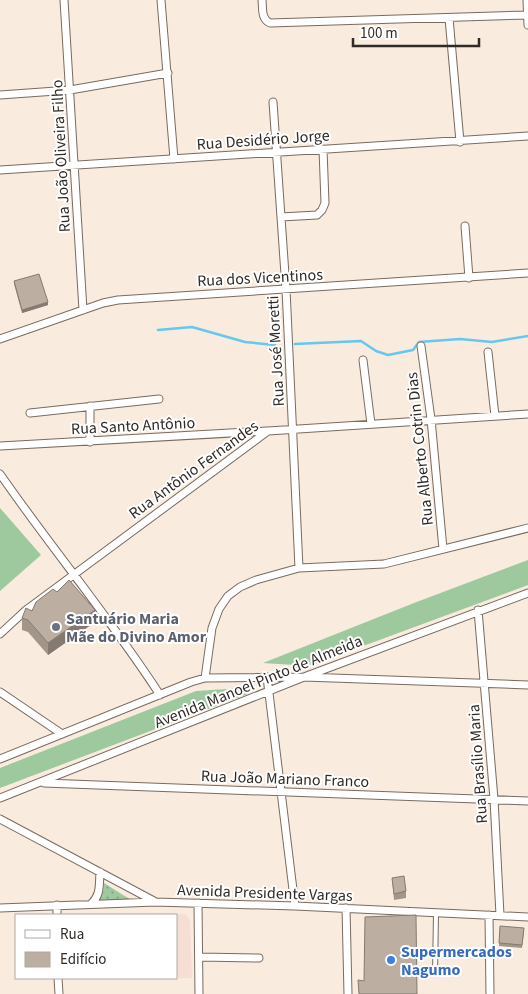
<svg xmlns="http://www.w3.org/2000/svg" width="528" height="994" font-family="'Source Sans 3',sans-serif">
	<defs>
		<pattern id="park-dots" width="8" height="8" patternUnits="userSpaceOnUse" patternTransform="scale(1.25)"><rect width="8" height="8" fill="#9ec99f"/><path d="M2 2h.1M6 6h.1" fill="none" stroke="#81a381" stroke-width="1.8" stroke-linecap="round"/></pattern>
	</defs>
	<rect width="100%" height="100%" fill="#f9ebdd"/>
	<path fill="#f6ded4" d="M74,914H185L190,920L192,978L82,979L81,978H176V915Z"/>
	<path fill="#9ec99f" d="M0,508L41,555L0,591Z
		M528,560V585L309,666L263,663L414,603Z
		M242,688L248,694L0,788V768L196,691Z"/>
	<path fill="url(#park-dots)" d="M104,883L131,900H99L103,893Z"/>
	<g fill="none" stroke-linecap="round" stroke-linejoin="round">
		<path stroke="#65c8f0" stroke-width="2.5" d="M158,330L192,327L245,342L275,345
			M295,344L361,341L376,351L388,355L413,350L419,342L460,339L492,342L528,336"/>
		<defs>
			<path id="lane" d="M435,974L436,913"/>
			<path id="street" d="M64,0L83,310
				M161,0L174,159
				M262,0C263,9 261,19 270,23L528,15
				M527,0L528,25
				M449,18L460,142
				M0,95L70,90L168,73
				M273,102L286,289L299,568
				M0,170L528,136
				M281,217L317,215L322,210L325,203L323,149
				M465,226L469,278
				M0,339L103,303L118,300L528,273
				M421,346L431,419L443,549
				M488,352L495,416
				M363,360L371,424
				M30,413L159,399
				M90,442V406
				M0,446L267,431
				M0,474C52,549 111,619 160,695
				M478,610L494,799L500,915
				M0,634L26,610L268,431L528,414
				M267,677L295,906
				M205,678L212,628L219,609L228,596L240,587L256,580L299,568L384,564L528,528
				M0,692L62,734
				M0,759L191,682L205,678L304,677L528,685
				M44,783L528,801
				M0,798L304,677L528,593
				M0,819L154,901
				M198,903L199,994
				M91,904C101,895 99,885 100,872
				M57,905V915
				M0,908L155,902L295,906L528,917
				M346,908L348,994
				M489,915L490,994
				M199,957L259,958
				M58,978L59,994"/>
		</defs>
		<use href="#lane" stroke="#786b5f" stroke-width="6"/>
		<use href="#street" stroke="#786b5f" stroke-width="9"/>
		<use href="#lane" stroke="#fff" stroke-width="4"/>
		<use href="#street" stroke="#fff" stroke-width="7"/>
	</g>
	<path fill="#a2968a" d="M14,281L48,305L22,313L14,284Z
		M57,592L95,622L48,655L28,632L22,630V618Z
		M392,878L406,891V898L394,900Z
		M500,926L524,931L522,948L499,946Z"/>
	<path fill="#847a71" d="M48,302V305L22,313V310Z
		M95,610V622L48,655V643Z"/>
	<path fill="#bcafa1" stroke="#847a71" d="M39,274L48,302L22,310L14,281Z
		M69,580L95,610L48,643L28,620L22,618L26,608L32,611L36,602L53,589L57,592Z
		M404,876L406,891L394,894L392,878Z
		M416,915L417,994H359L358,980L364,981L365,917Z
		M500,926L524,928L522,945L499,943Z"/>
	<circle fill="#6b7280" stroke="#fff" stroke-width="2" cx="56" cy="627" r="5"/>
	<circle fill="#3f7fe0" stroke="#fff" stroke-width="2" cx="391" cy="960" r="5"/>
	<g text-anchor="middle" stroke-width="4" stroke-linejoin="round" paint-order="stroke">
		<g font-size="16" fill="#302b26" stroke="#fff">
			<text transform="translate(263 139) rotate(-4)" y="6">Rua Desidério Jorge</text>
			<text transform="translate(60 156) rotate(-93)" y="6">Rua João Oliveira Filho</text>
			<text transform="translate(260 277) rotate(-3)" y="6">Rua dos Vicentinos</text>
			<text transform="translate(275 351) rotate(-93)" y="6">Rua José Moretti</text>
			<text transform="translate(133 425) rotate(-3)" y="6">Rua Santo Antônio</text>
			<text transform="translate(419 449) rotate(-96)" y="6">Rua Alberto Cotrin Dias</text>
			<text transform="translate(193 469) rotate(-36)" y="6">Rua Antônio Fernandes</text>
			<text transform="translate(258 681) rotate(-22)" y="6">Avenida Manoel Pinto de Almeida</text>
			<text transform="translate(477 764) rotate(-94)" y="6">Rua Brasílio Maria</text>
			<text transform="translate(285 778) rotate(2)" y="6">Rua João Mariano Franco</text>
			<text transform="translate(265 892) rotate(2)" y="6">Avenida Presidente Vargas</text>
		</g>
		<g font-size="16" font-weight="bold" fill="#5b616d" stroke="#fff" text-anchor="start">
			<text x="66" y="624">Santuário Maria<tspan x="66" dy="18">Mãe do Divino Amor</tspan></text>
		</g>
		<g font-size="16" font-weight="bold" fill="#366cbe" stroke="#fff" text-anchor="start">
			<text x="401" y="957">Supermercados<tspan x="401" dy="18">Nagumo</tspan></text>
		</g>
	</g>
	<rect x="15" y="914" width="162" height="65" fill="#ffffff" stroke="#acaaa8"/>
	<rect x="25" y="930" width="25" height="8" fill="#ffffff" stroke="#acaaa8"/>
	<text x="60" y="939" font-size="15" fill="#302b26">Rua</text>
	<rect x="25" y="952" width="25" height="15" fill="#bcafa1" stroke="#acaaa8"/>
	<text x="60" y="964" font-size="15" fill="#302b26">Edifício</text>
	<path d="M353 38v8h126v-8" fill="none" stroke="#302b26" stroke-width="2.5"/>
	<text x="360" y="38" font-size="15" fill="#302b26" stroke="#ffffff" stroke-width="4" paint-order="stroke">100 m</text>
</svg>
